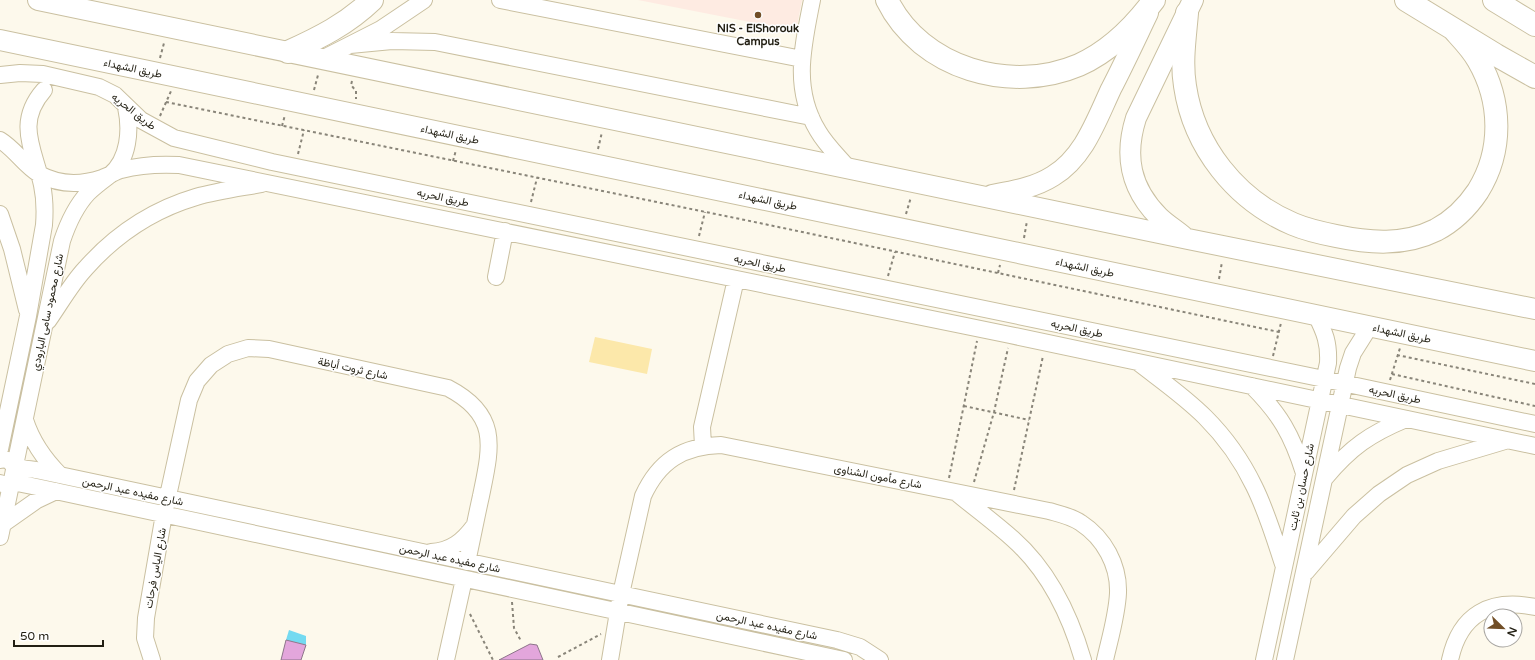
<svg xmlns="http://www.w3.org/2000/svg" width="1535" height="660" font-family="'Varela Round',Vazirmatn,sans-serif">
	<rect width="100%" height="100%" fill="#fdf9ec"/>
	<path fill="#feebe2" d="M638,0H802L796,31Z"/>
	<path fill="#fce8aa" d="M595,337L652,349L647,374L589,362Z"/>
	<path fill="#74daf1" d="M289,630L306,636V645L286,640Z"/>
	<path fill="#e3a6dc" stroke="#8d758a" d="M286,640L306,645L301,660H281Z
		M530,644L537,645L543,660H499Z"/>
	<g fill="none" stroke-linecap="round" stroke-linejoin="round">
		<defs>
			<path id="minor" d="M500,0L802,59
				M812,0C803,46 792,88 818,131C826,145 838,156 849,169
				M350,45L392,41L435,42L811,117
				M322,59L381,29L424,0
				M0,75L20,73L43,74L99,87L115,95L141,120L174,138L272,162L1324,379L1535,424
				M0,140C15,149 24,165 39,174C59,185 81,185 102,178C108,176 115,172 121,170C140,165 160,164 179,165L1010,335L1535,446
				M0,214L12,249L27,310
				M496,277L505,231
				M48,321C60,304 71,284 85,269C115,235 152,210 196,197C217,191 240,188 262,184
				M1140,364C1162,381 1185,397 1205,417C1224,436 1242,461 1254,486C1267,512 1275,540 1284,567
				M1252,386C1280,414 1292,435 1304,473
				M25,420C32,442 44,459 60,475
				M703,446L702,427L736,279
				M0,449L28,316L44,225C45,212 45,199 42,185C34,149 15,123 44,90
				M0,460C9,458 9,462 15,466C21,469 30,469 36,470L837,640L860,647L880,660
				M1325,478C1351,447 1370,434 1406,419
				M0,483L5,485L12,482L32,486L844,660
				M958,494C976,509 995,523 1013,539C1049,571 1070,615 1083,660
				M3,524L37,500L56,491
				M0,537L62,241C68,223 75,207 88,193C95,186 102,181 110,175C129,159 131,130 126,107
				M431,552C451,551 463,541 474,526
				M1306,572L1354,516L1379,494L1407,475L1438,461L1505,441
				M152,660L145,638L146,618L164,514L189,400L197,381L211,365L228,354L248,348L269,349L448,388C500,415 491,447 481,496C476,518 472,540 467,562
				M446,660L464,579
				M610,660L621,594L643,496C659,461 683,446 721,445L1049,511C1060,514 1071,516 1081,523C1104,538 1119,565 1118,593C1117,615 1110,638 1105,660
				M1264,660L1328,363C1329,343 1325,333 1316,315
				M1285,660L1348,368L1353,353L1370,326
				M1450,660C1460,614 1490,598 1535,607"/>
			<path id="major" d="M38,0L1188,239L1535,309
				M0,40L1535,361
				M992,195C1013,191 1034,188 1053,176C1084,157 1096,121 1111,89C1124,64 1136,38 1148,13
				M1183,236C1175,229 1166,224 1159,217C1130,188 1124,156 1136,118L1193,0"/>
			<path id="highway" d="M887,0C921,69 1011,94 1079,65C1110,51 1134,27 1154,0
				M1406,0L1496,55L1535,77
				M1494,0L1535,25
				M1187,13C1185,37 1181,62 1185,86C1194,147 1236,200 1293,224C1307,230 1321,233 1336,236C1369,243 1404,246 1436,230C1453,221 1468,206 1478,191C1503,151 1502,101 1478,60C1472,49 1463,40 1454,30
				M288,52C319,38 347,24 372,0"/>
		</defs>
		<use href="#minor" stroke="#cac0a1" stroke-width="18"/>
		<use href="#major" stroke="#cac0a1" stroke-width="22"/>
		<use href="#highway" stroke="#cac0a1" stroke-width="24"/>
		<path stroke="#898579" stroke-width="2" stroke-dasharray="3 3" stroke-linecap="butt" d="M160,58L164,43
			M352,81L351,85L356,91V99
			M314,90L318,75
			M166,102L745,220L1279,332
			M160,116L171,91
			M282,126L285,115
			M598,149L602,132
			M298,154L304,130
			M453,161L456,150
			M531,202L537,178
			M906,214L911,197
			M699,236L705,212
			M1024,238L1027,221
			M998,273L1000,265
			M888,276L895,252
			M1219,279L1222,262
			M1397,355L1535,384
			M1273,356L1281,323
			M1392,374L1535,406
			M1390,380L1400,348
			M964,406L1029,420
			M949,478L977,341
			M974,482L994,412L1008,348
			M1014,490L1043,356
			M512,602L514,628L521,641
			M470,614L493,660
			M558,657L601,634"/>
		<use href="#minor" stroke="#fff" stroke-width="16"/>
		<use href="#major" stroke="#fff" stroke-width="20"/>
		<use href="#highway" stroke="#fff" stroke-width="22"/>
	</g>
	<circle fill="#714e27" stroke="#fff" stroke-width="1.5" cx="758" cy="15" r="4"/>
	<g text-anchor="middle" stroke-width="3" stroke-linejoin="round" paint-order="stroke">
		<g font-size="11" font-weight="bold" fill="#221f13" stroke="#fff">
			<text x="758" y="32">NIS - ElShorouk<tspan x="758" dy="13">Campus</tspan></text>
		</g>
		<g font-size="11" fill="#221f13" stroke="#fff">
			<text transform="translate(133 68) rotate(12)" y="4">طريق الشهداء</text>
			<text transform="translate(134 111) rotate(38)" y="4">طريق الحريه</text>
			<text transform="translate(450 134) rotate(12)" y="4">طريق الشهداء</text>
			<text transform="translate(443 197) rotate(12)" y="4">طريق الحريه</text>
			<text transform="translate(768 200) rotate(12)" y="4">طريق الشهداء</text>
			<text transform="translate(760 263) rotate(12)" y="4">طريق الحريه</text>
			<text transform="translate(1085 267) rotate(12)" y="4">طريق الشهداء</text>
			<text transform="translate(47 312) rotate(-78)" y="4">شارع محمود سامى البارودي</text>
			<text transform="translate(1077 328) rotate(12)" y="4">طريق الحريه</text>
			<text transform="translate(1402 333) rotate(12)" y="4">طريق الشهداء</text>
			<text transform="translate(353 368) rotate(12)" y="4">شارع ثروت أباظة</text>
			<text transform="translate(1395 394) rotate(12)" y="4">طريق الحريه</text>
			<text transform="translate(878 476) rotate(11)" y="4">شارع مأمون الشناوى</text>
			<text transform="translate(1301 487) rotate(-78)" y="4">شارع حسان بن ثابت</text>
			<text transform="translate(133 491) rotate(12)" y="4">شارع مفيده عبد الرحمن</text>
			<text transform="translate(450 558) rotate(12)" y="4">شارع مفيده عبد الرحمن</text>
			<text transform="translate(155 568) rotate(-80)" y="4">شارع الياس فرحات</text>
			<text transform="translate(767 625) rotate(12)" y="4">شارع مفيده عبد الرحمن</text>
		</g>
	</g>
	<g transform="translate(1503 628) rotate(113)"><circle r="19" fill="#ffffff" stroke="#a7a5a1"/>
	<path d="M0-3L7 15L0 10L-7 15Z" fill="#714e27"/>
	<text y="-6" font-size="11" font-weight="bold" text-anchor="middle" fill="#221f13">N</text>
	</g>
	<path d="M14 640v6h89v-6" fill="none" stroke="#221f13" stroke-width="2"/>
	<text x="20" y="640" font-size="12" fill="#221f13" stroke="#ffffff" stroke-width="3" paint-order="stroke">50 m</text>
</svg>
